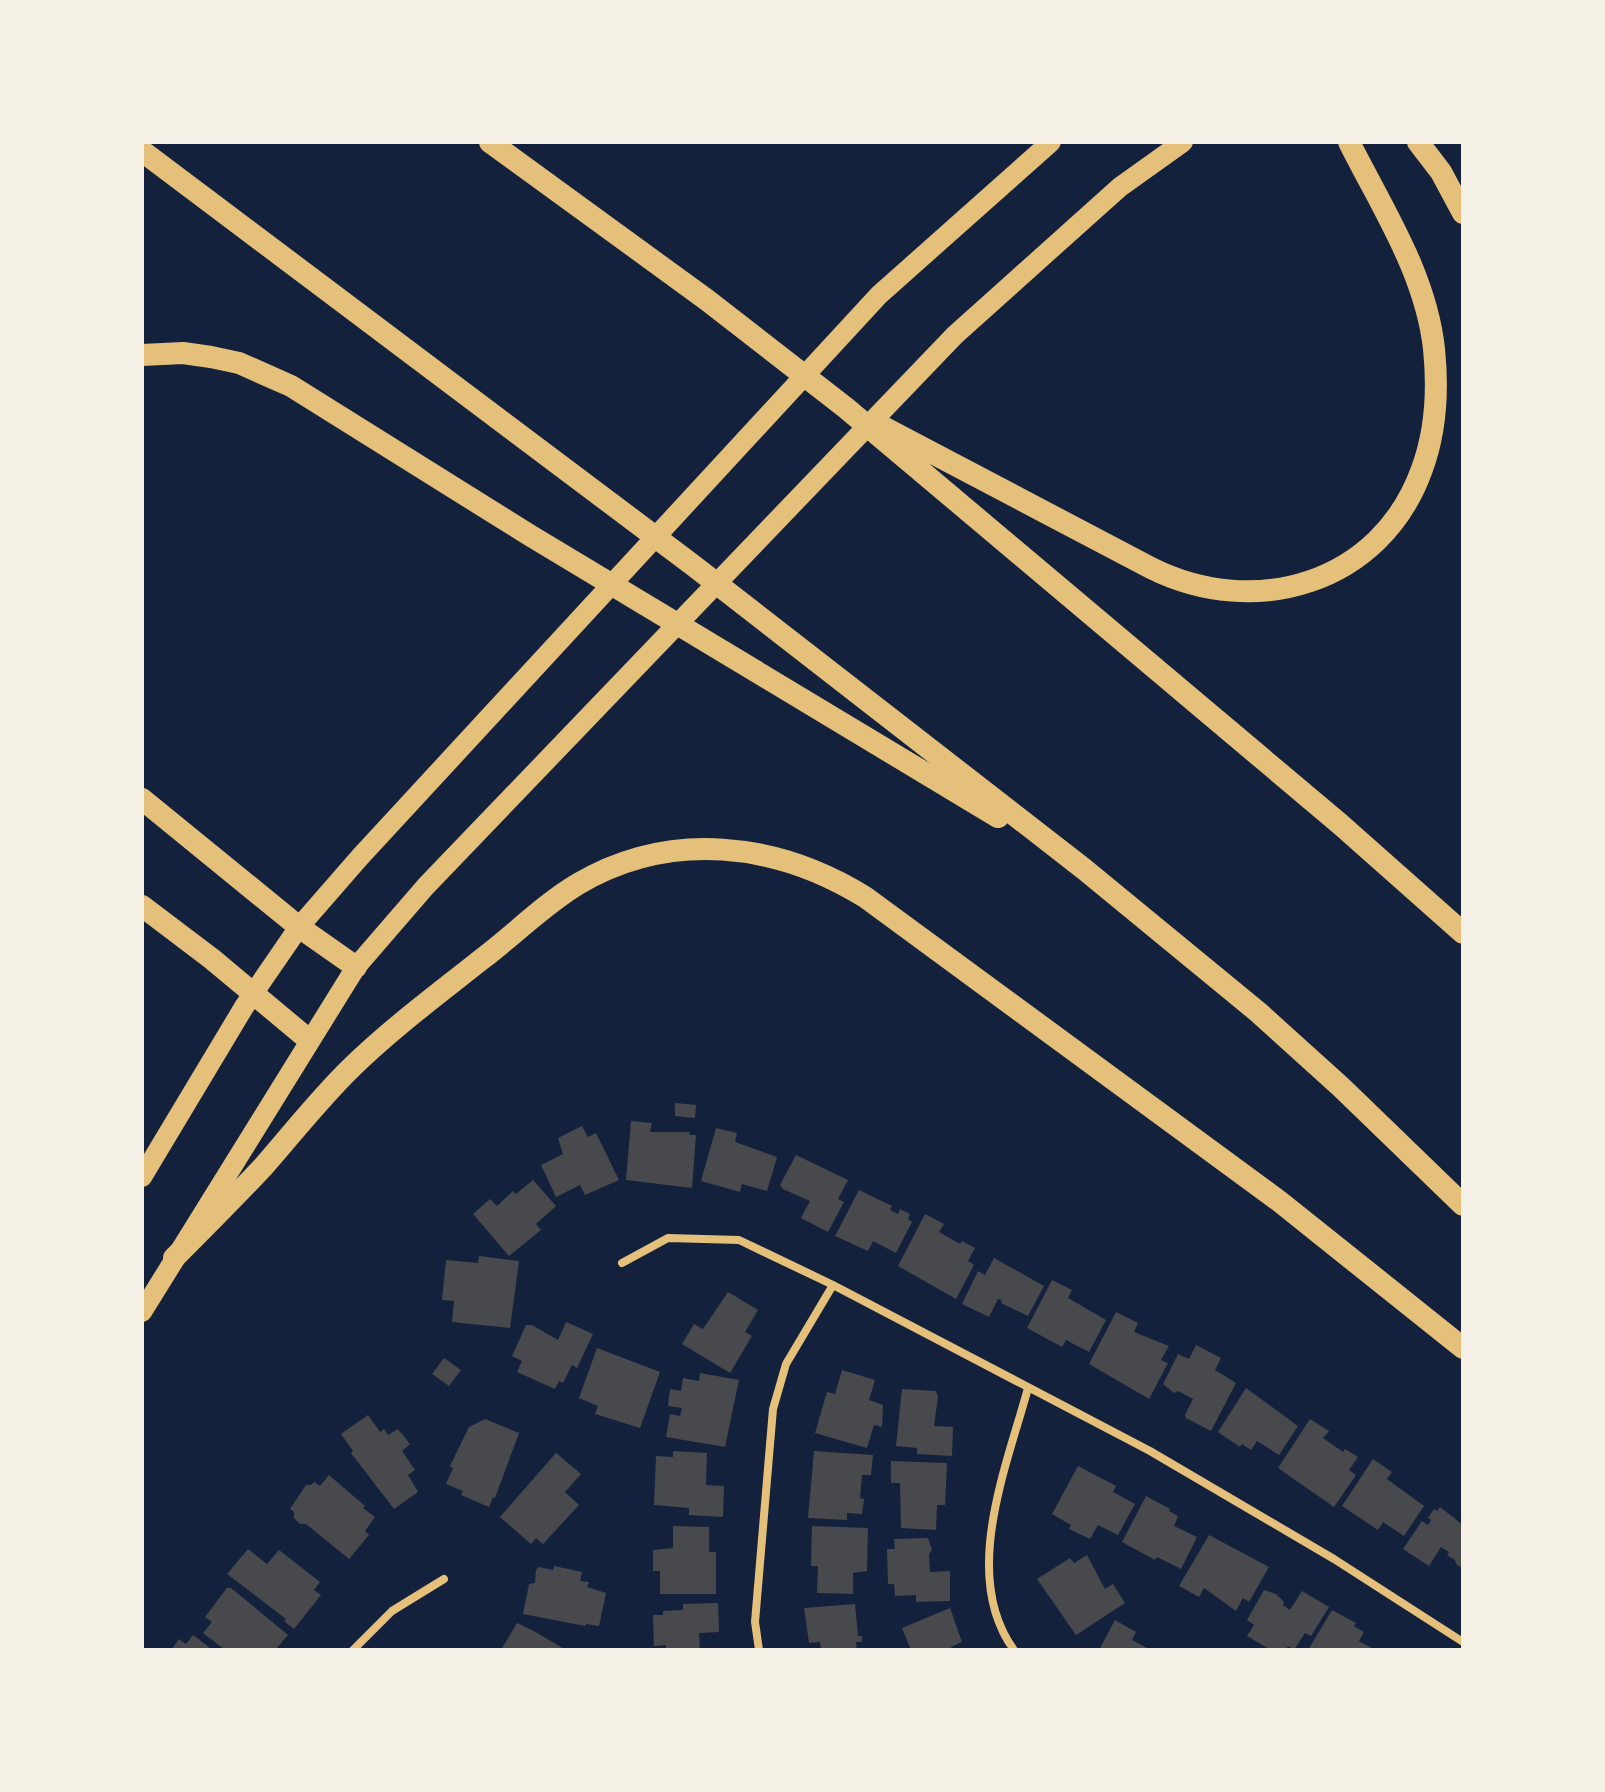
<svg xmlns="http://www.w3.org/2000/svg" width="1605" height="1792" font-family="'DM Sans',sans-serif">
	<rect width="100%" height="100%" fill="#14213d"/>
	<path fill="#48494c" d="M675,1103L696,1105L695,1118L675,1116Z
		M631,1121L652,1123L650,1132H690L689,1135H696L692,1188L626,1180Z
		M582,1126L588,1137L596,1133L619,1180L585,1195L580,1185L556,1197L541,1165L563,1154L558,1138Z
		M716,1128L737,1133L735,1142L777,1157L767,1191L742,1184L740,1192L701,1181Z
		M796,1155L848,1180L838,1199L844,1202L828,1232L801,1218L810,1201L783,1189L780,1185Z
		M533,1180L556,1206L536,1224L541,1230L509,1256L473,1214L490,1199L497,1206L513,1191L516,1194Z
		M859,1190L892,1206L890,1210L898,1214L900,1209L910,1214L908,1219L912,1222L896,1253L873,1241L868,1251L835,1236Z
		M925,1214L944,1224L939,1232L960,1244L962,1241L975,1248L968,1261L974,1265L956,1299L898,1266Z
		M479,1256L519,1261L510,1328L452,1322L454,1301L442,1300L446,1260L478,1263Z
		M994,1258L1044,1286L1028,1316L1001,1303L1002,1300L998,1299L989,1317L962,1304L978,1271L985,1275Z
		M1052,1280L1072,1290L1068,1298L1106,1320L1089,1352L1066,1340L1062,1347L1027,1328Z
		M728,1292L758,1310L745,1332L752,1336L730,1373L682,1344L694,1324L703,1329Z
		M1116,1312L1138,1323L1134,1332L1169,1346L1161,1360L1168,1363L1149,1399L1089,1364Z
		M566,1322L593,1334L577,1368L572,1365L563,1383L559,1381L555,1389L517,1372L522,1361L512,1356L526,1325H532L558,1340Z
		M1196,1345L1221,1358L1215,1370L1236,1383L1211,1431L1186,1418L1185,1415L1193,1399L1178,1391L1174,1393L1163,1384L1178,1354L1189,1359Z
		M597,1348L660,1372L640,1428L595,1414L598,1406L579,1398Z
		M444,1358L461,1370L449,1386L432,1374Z
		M842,1370L875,1380L869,1400L883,1405L882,1427L874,1425L867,1448L815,1433L827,1392L835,1394Z
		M700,1373L739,1380L725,1447L666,1437L670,1414L680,1416L682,1408L668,1406L670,1389L681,1391L683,1378L699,1381Z
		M1246,1388L1298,1426L1279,1455L1257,1441L1251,1450L1242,1444L1240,1447L1218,1432Z
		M902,1389L936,1391L938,1397L934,1426L953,1427L952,1456L917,1454V1448L896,1446Z
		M368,1415L380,1432L384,1429L388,1435L398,1429L410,1444L402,1451L415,1470L408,1475L418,1492L394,1509L351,1453L353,1451L341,1434Z
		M485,1419L519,1433L495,1498L493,1497L489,1507L461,1495L463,1491L446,1484L453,1468L450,1466L469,1427Z
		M1310,1419L1329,1431L1323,1438L1343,1452L1345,1449L1358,1457L1349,1470L1356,1475L1334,1507L1278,1468Z
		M673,1451L707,1453L706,1485L724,1486L723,1517L689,1515V1508L654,1505L656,1456L673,1457Z
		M814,1451L873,1455L871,1475H862L860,1498L864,1499L862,1514L847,1513V1520L808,1518Z
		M556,1453L581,1474L565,1492L579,1505L543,1544L536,1538L531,1544L500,1517Z
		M1373,1459L1392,1472L1387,1479L1424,1506L1404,1536L1383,1522L1378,1530L1342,1506Z
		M891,1461L947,1463L945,1505H937L936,1530L901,1528L900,1483H891Z
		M1078,1466L1116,1486L1113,1492L1135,1504L1118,1535L1098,1525L1090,1539L1069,1529L1071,1525L1052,1514Z
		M329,1475L365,1506L363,1508L375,1517L365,1531L369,1535L349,1559L306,1524H300L294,1518V1512L290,1509L306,1485H311L314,1482L320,1486Z
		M1146,1496L1170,1509L1169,1511L1178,1516L1174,1526L1197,1537L1181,1569L1157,1557L1155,1560L1122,1542Z
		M1440,1507L1463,1525V1569L1456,1564L1455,1560L1447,1555L1449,1552L1441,1547L1429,1566L1403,1549L1422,1521L1428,1525L1431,1520L1428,1518L1434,1509L1437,1511Z
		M673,1526L709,1527V1552H716V1594H660V1571H653V1550L673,1548Z
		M812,1526L868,1528L867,1571L853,1573V1594L817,1593L818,1566H811Z
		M1209,1535L1269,1567L1249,1602L1243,1598L1236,1611L1204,1588L1199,1597L1179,1586Z
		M928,1538L932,1550L929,1554L930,1572L950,1571V1601L916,1602V1595L895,1596L894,1584H888L887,1549H895L894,1539Z
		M248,1549L267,1564L279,1550L320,1582L314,1590L321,1595L294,1629L284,1621L286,1619L227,1574Z
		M1087,1555L1105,1589L1113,1584L1125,1603L1076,1635L1037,1579L1070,1558L1074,1563Z
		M554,1566L582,1572L580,1581L589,1582L587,1587L606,1593L599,1626L586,1624L585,1626L523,1614L529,1584L535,1583L536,1570L538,1567L553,1570Z
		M227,1588H231L288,1635L275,1650H225L203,1633L212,1622L205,1617Z
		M1264,1590L1276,1594L1284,1602L1283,1605L1290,1610L1302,1591L1329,1607L1311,1636L1305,1633L1294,1650L1288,1646L1286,1650H1271L1247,1636L1254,1625L1247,1620Z
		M718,1603L719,1632L699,1633L700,1650H666V1645L654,1646L653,1615H663V1611L683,1610V1604Z
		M855,1604L858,1636H862V1642H856L857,1650H821L820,1642L809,1643L804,1608Z
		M950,1608L962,1642L951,1647L953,1650H911L902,1628Z
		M1332,1610L1356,1623L1354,1626L1364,1632L1359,1641L1375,1650H1308Z
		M1115,1620L1136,1632L1132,1640L1151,1650H1099Z
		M517,1623L532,1630L566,1650H501Z
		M193,1635L209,1647L207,1650H171L179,1639L186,1644Z"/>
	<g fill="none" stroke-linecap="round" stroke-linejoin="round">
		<path stroke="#e5c07b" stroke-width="8" d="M622,1263L668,1238L739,1240L833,1285L1150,1451L1334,1559L1463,1642
			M353,1650L392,1611L444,1579
			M759,1650L755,1622L773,1409L786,1364L833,1285
			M1014,1650C960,1576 1007,1466 1028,1388"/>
		<path stroke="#e5c07b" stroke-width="20" d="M142,1177L244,1007L299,927L360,857L879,295L1051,142
			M142,1312L356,967L426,886L955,335L1120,187L1183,142"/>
		<path stroke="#e5c07b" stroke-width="22" d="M490,142L707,300L846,408L1340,824L1463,933
			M1418,142L1441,172L1463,213
			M142,151L694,566L1084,869L1258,1012L1341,1087L1463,1205
			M142,355L183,353L211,357L239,363L291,386L531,536L998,817
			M883,427L1151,568C1255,620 1381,584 1422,469C1436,431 1438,388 1434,349C1426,274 1382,208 1349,142
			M142,799L299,927L356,967
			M142,906L212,959L309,1040
			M174,1258C204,1228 234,1198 263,1167C292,1134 320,1098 352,1067C392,1028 438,994 482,959C514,935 543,905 578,884C670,830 776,842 865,897L1279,1201L1463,1348"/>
	</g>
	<rect width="1605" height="1792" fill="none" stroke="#f6f1e7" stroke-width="288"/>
</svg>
